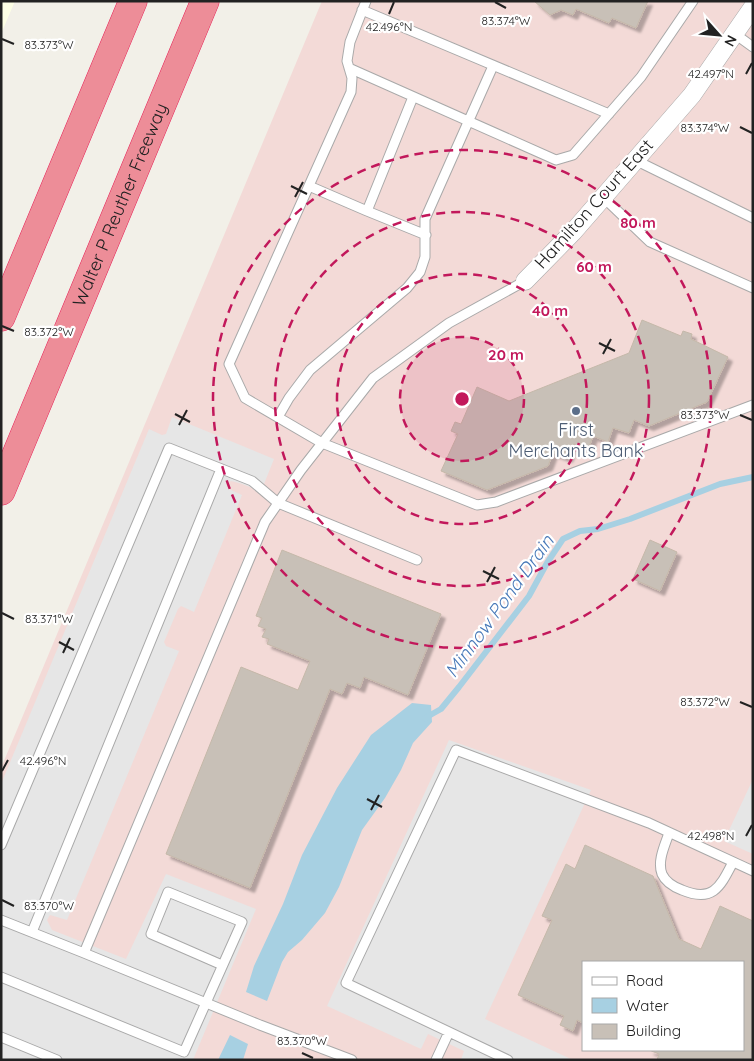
<svg xmlns="http://www.w3.org/2000/svg" width="754" height="1061" font-family="Quicksand,sans-serif">
	<defs>
		<filter id="shadow"><feDropShadow dx="4.5" dy="4.5" stdDeviation="1" flood-color="#0004"/></filter>
	</defs>
	<rect width="100%" height="100%" fill="#f2f0e8"/>
	<path fill="#f3dad7" fill-rule="evenodd" d="M322,1H753V1060H1V768ZM583,962H743V1050H583Z"/>
	<path fill="#fdffe5" d="M1,1H15L1,34Z"/>
	<path fill="#e6e6e6" d="M172,417L274,459L260,494L250,487L239,483L231,481L228,483L227,487L229,489L242,495L194,612L181,606L178,609L164,642L166,646L179,651L67,920L50,915L47,920L52,930L126,959L166,874L256,909L193,1060H1V784L149,429L162,435L166,434Z
		M449,740L591,790L485,1019L573,1060H461L464,1051L428,1034L421,1049L327,1006Z
		M753,779V854L724,841Z"/>
	<path fill="#a7d0e2" d="M412,703L431,705L432,722L413,743L401,770L385,798L362,830L339,887L325,913L302,940L288,952L282,962L267,1001L246,992L254,966L283,904L302,855L337,788L371,735Z
		M230,1035L248,1044L243,1060H218Z"/>
	<g fill="none" stroke-linecap="round" stroke-linejoin="round">
		<path stroke="#a7d0e2" stroke-width="6" d="M425,718L441,709L459,687L529,596L547,563L563,539L580,531L598,529L630,519L720,484L753,477"/>
	</g>
	<path fill="#c8c0b7" stroke="#c5b8a9" filter="url(#shadow)" d="M534,1H648L636,28L612,18L609,23L576,9L573,15L561,10L550,15Z
		M642,320L681,336L683,331L692,334L691,339L728,357L707,402L649,426L634,420L629,433L613,428L608,442L593,436L588,450L574,444L568,458L553,453L548,466L487,490L441,471L458,434L451,431L455,422L461,424L477,387L509,401L629,353Z
		M650,540L677,552L660,591L633,579Z
		M282,550L441,614L408,695L364,677L360,688L347,683L342,694L330,689L250,888L166,854L241,667L298,690L310,661L267,644L269,639L262,637L266,629L258,626L262,618L256,616Z
		M585,845L653,876L679,939L701,949L720,906L753,921V1060H657L659,1054L649,1050H743V962H583V1023L577,1020L573,1031L560,1025L564,1016L518,995L552,920L542,916L566,864L575,869Z"/>
	<g fill="none" stroke-linecap="round" stroke-linejoin="round">
		<defs>
			<path id="service" d="M366,1L350,42L347,61L352,78L351,92L229,364L245,398L322,443L477,505L496,502L753,405
				M362,10L609,114
				M735,34L753,47
				M349,68L556,160L573,155L641,77L693,1
				M413,97L367,211L426,235
				M635,160L753,218
				M309,186L367,211
				M603,197L650,242L753,288
				M278,417L289,398L310,370L407,288L420,272L425,257V219L493,66
				M669,833C665,845 657,861 662,874C666,883 674,887 682,890C713,903 720,887 733,862
				M1,845L169,448L252,481L278,503L417,560
				M1,920L84,953
				M32,932L221,469
				M1,977L184,1052L242,922L168,892L151,934L222,965
				M1,1037L57,1060
				M352,1060L260,1025L84,953L265,522L301,470L373,378L449,323L525,281
				M436,1060L449,1032
				M508,1060L346,983L456,750L649,823L753,871"/>
			<path id="minor" d="M525,281L573,232L692,95L753,7"/>
			<g id="motorway">
				<path d="M1,317L133,1"/>
				<path id="s1" d="M1,491L205,1"/>
			</g>
		</defs>
		<use href="#service" stroke="#a9a9a9" stroke-width="11"/>
		<use href="#minor" stroke="#a9a9a9" stroke-width="19"/>
		<use href="#motorway" stroke="#e52056" stroke-width="29"/>
		<use href="#service" stroke="#fff" stroke-width="9"/>
		<use href="#minor" stroke="#fff" stroke-width="18"/>
		<use href="#motorway" stroke="#ed8d98" stroke-width="28"/>
	</g>
	<path fill="none" stroke="#222" stroke-width="2" d="M495,2L506,8M389,14L394,2M2,39L14,44M746,74L752,63M740,127L752,133M291,186L307,194M295,197L303,182M2,326L14,331M599,343L615,351M603,354L611,339M175,414L190,422M740,415L752,420M179,425L187,410M483,571L499,579M487,582L495,567M2,613L14,619M59,642L74,650M63,653L70,638M740,702L752,707M2,771L8,760M367,799L382,807M371,810L379,795M746,836L752,825M2,900L14,906M302,1053L313,1058"/>
	<circle cx="462" cy="399" r="62" fill="#c2185b" fill-opacity=".12"/>
	<g fill="none" stroke="#c2185b" stroke-width="2.5" stroke-dasharray="9 6">
		<circle cx="462" cy="399" r="62"/>
		<circle cx="462" cy="399" r="125"/>
		<circle cx="462" cy="399" r="187"/>
		<circle cx="462" cy="399" r="249"/>
	</g>
	<circle fill="#5c6f8a" stroke="#fff" stroke-width="2" cx="576" cy="411" r="5"/>
	<g text-anchor="middle" stroke-width="4.5" stroke-linejoin="round" paint-order="stroke">
		<g font-size="18" fill="#222" stroke="#fff">
			<text transform="translate(594 204) rotate(-48)" y="6">Hamilton Court East</text>
			<text dy="6" stroke="none"><textPath href="#s1" startOffset="310">Walter P Reuther Freeway</textPath></text>
		</g>
		<g font-size="18" fill="#4e5e75" stroke="#fff">
			<text x="576" y="436">First<tspan x="576" dy="21">Merchants Bank</tspan></text>
		</g>
		<g font-size="19" font-style="italic" fill="#4778b8" stroke="#fff">
			<text transform="translate(499 606) rotate(-54)" y="7">Minnow Pond Drain</text>
		</g>
	</g>
	<g font-size="12" text-anchor="middle" fill="#222" stroke="#fff" stroke-width="4.5" stroke-linejoin="round" paint-order="stroke">
		<text x="506" y="25">83.374°W</text>
		<text x="389" y="31">42.496°N</text>
		<text x="49" y="49">83.373°W</text>
		<text x="711" y="78">42.497°N</text>
		<text x="705" y="132">83.374°W</text>
		<text x="49" y="336">83.372°W</text>
		<text x="705" y="419">83.373°W</text>
		<text x="49" y="623">83.371°W</text>
		<text x="705" y="706">83.372°W</text>
		<text x="43" y="765">42.496°N</text>
		<text x="711" y="840">42.498°N</text>
		<text x="49" y="910">83.370°W</text>
		<text x="302" y="1045">83.370°W</text>
	</g>
	<circle cx="462" cy="399" r="8" fill="#c2185b" stroke="#fff" stroke-width="2.5"/>
	<g font-size="15" text-anchor="middle" font-weight="bold" fill="#c2185b" stroke="#fff" stroke-width="4.5" stroke-linejoin="round" paint-order="stroke">
		<text x="638" y="228">80 m</text>
		<text x="594" y="272">60 m</text>
		<text x="550" y="316">40 m</text>
		<text x="506" y="360">20 m</text>
	</g>
	<rect width="754" height="1061" fill="none" stroke="#222222" stroke-width="5"/>
	<rect x="582" y="961" width="162" height="90" fill="#ffffff" stroke="#a7a7a7"/>
	<rect x="592" y="977" width="25" height="8" fill="#ffffff" stroke="#a7a7a7"/>
	<text x="626" y="986" font-size="15" fill="#222222">Road</text>
	<rect x="592" y="998" width="25" height="15" fill="#a7d0e2" stroke="#a7a7a7"/>
	<text x="626" y="1011" font-size="15" fill="#222222">Water</text>
	<rect x="592" y="1024" width="25" height="15" fill="#c8c0b7" stroke="#a7a7a7"/>
	<text x="626" y="1036" font-size="15" fill="#222222">Building</text>
	<g transform="translate(719 35) rotate(117)" stroke="#ffffff" stroke-width="4" paint-order="stroke">
	<path d="M0-4L9 19L0 12L-9 19Z" fill="#222222"/>
	<text y="-8" font-size="14" font-weight="bold" text-anchor="middle" fill="#222222">N</text>
	</g>
</svg>
